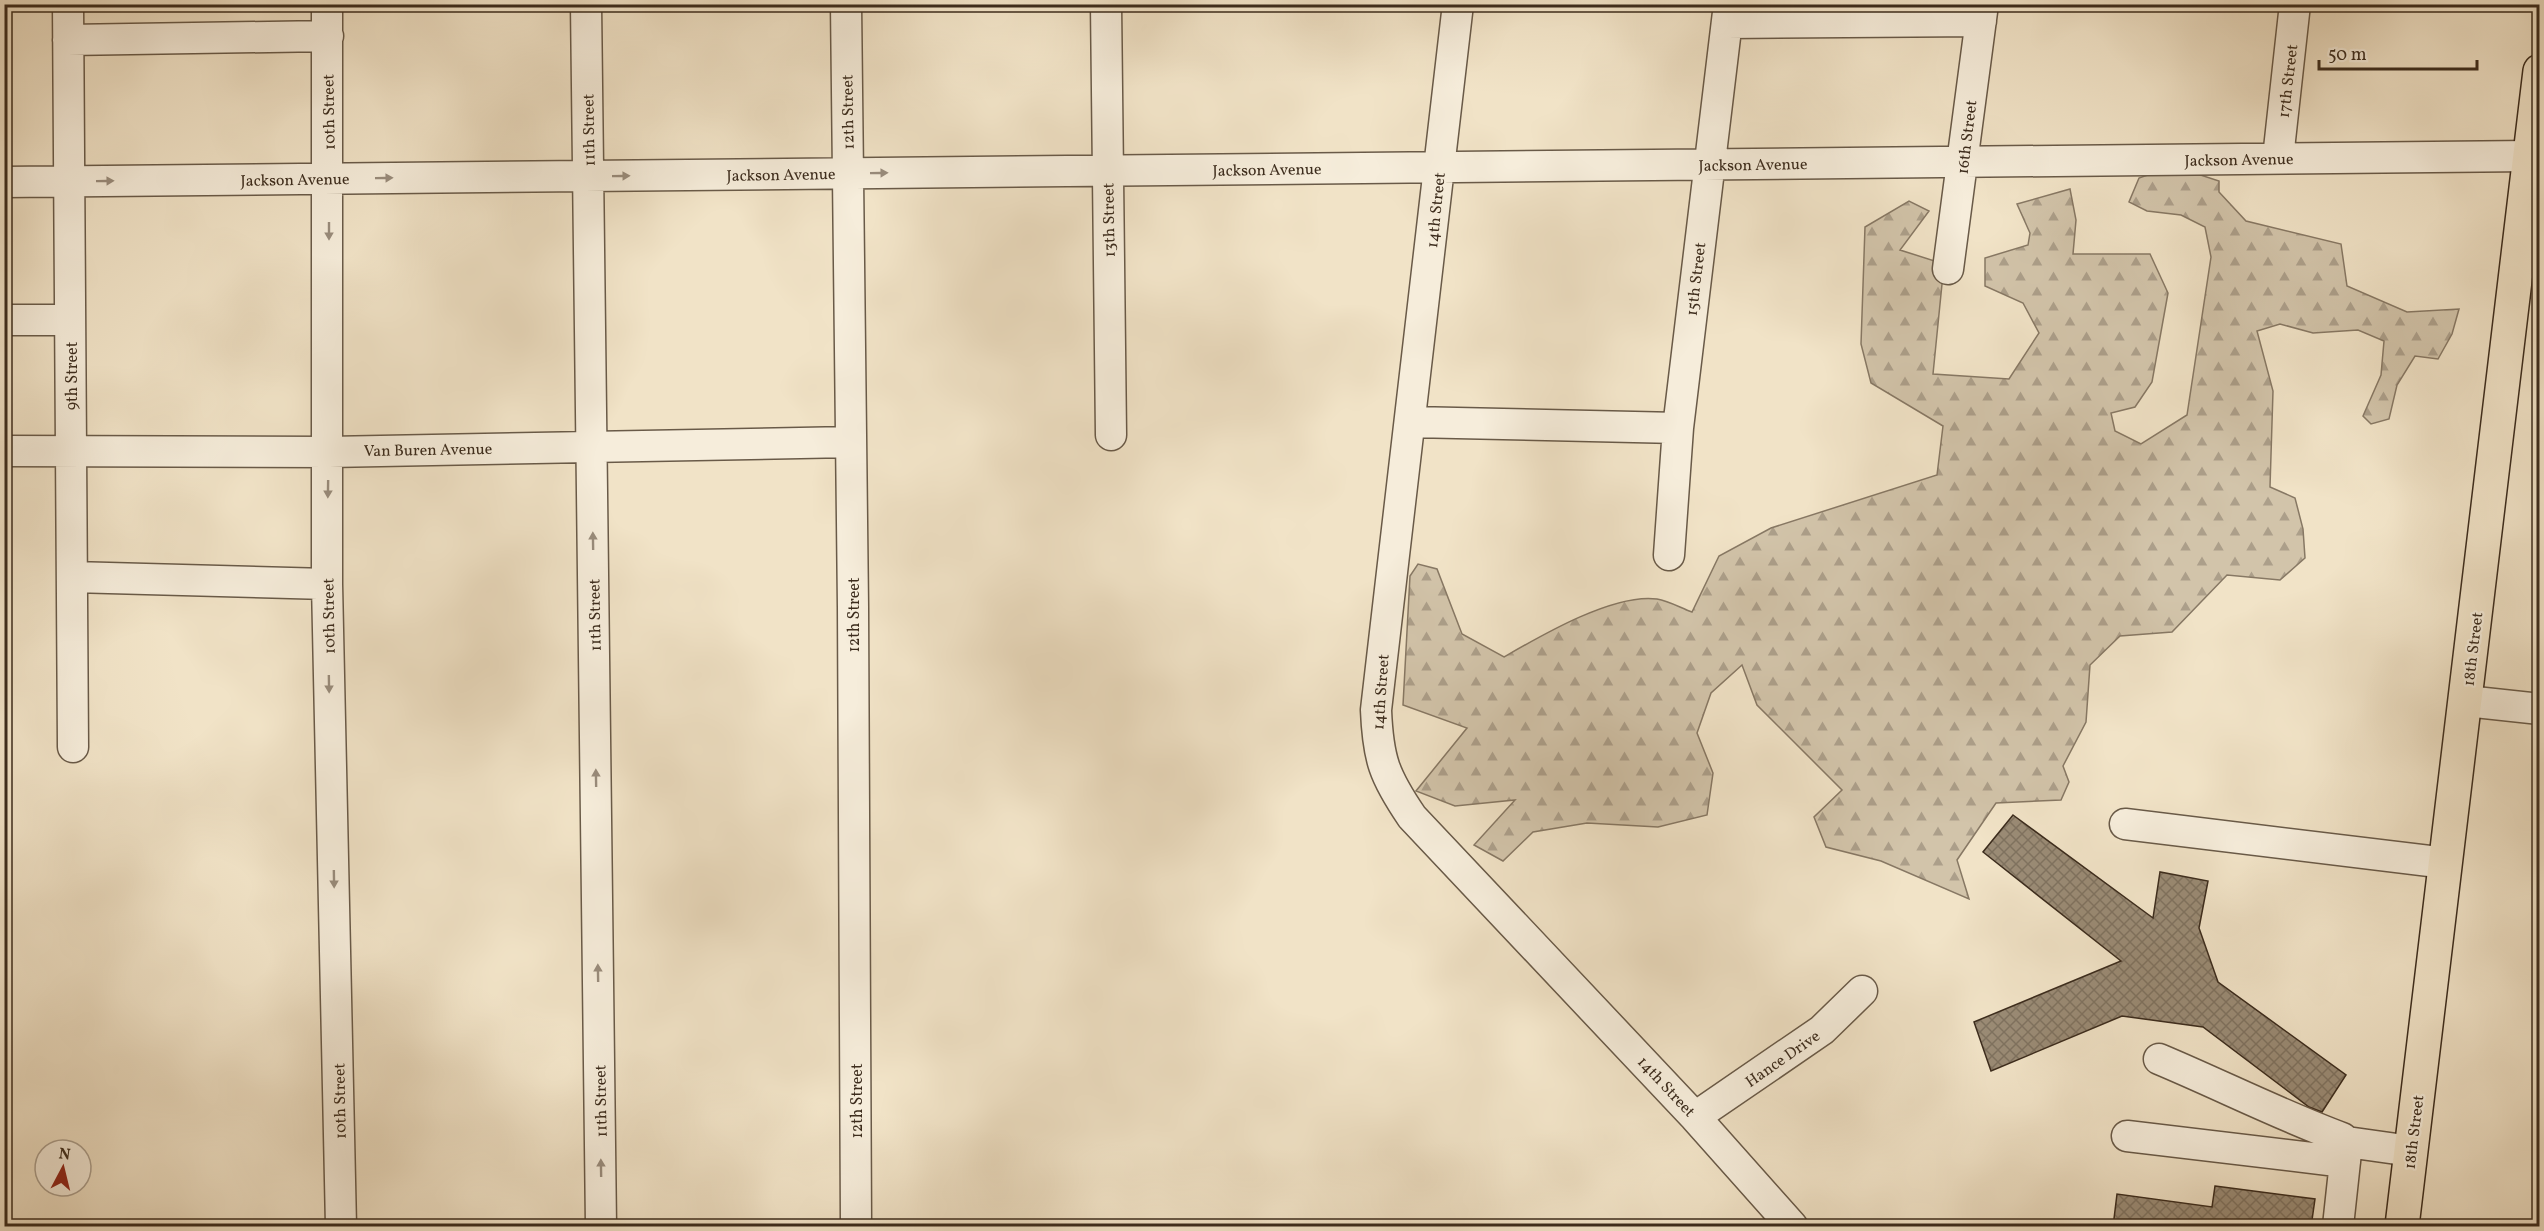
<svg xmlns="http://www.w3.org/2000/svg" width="2544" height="1231" font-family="Vollkorn,serif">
	<defs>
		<pattern id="forest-firs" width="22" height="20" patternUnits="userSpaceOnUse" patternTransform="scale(1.5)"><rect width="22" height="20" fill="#d2c4aa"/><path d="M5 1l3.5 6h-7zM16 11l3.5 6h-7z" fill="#ac9f8a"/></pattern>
		<pattern id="building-cross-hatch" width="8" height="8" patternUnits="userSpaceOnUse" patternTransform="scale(1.5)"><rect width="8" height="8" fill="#9a8b75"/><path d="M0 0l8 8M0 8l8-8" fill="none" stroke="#7f725f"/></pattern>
	</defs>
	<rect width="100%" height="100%" fill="#f1e3c7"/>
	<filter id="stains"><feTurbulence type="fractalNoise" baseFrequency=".00333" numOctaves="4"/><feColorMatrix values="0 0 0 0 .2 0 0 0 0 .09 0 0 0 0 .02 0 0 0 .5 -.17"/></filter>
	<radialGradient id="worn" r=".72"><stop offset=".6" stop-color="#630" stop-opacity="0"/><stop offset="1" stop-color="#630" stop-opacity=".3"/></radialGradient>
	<path fill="url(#forest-firs)" stroke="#877864" stroke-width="1.5" d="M2173,166L2219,181V192L2246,221L2341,244L2347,286L2407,312L2459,309L2452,334L2438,359L2415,356L2397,385L2389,419L2371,424L2363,416L2381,375L2384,341L2358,330L2313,333L2280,324L2257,331L2273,391L2270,487L2295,498L2303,529L2305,558L2280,580L2227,575L2172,632L2120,636L2090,665L2086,722L2063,766L2069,782L2061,800L1996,803L1957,860L1969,899L1881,861L1826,847L1814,817L1842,790L1757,705L1742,665L1711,693L1697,733L1713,773L1707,815L1658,827L1587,823L1533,832L1503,861L1474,845L1515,800L1455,806L1416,791L1467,728L1403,705L1410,576L1418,564L1437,569L1462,634L1504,657C1542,635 1614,593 1657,599C1669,601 1681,608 1692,612L1719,556L1771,528L1937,475L1943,426L1871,383L1861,344L1865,227L1909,201L1929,211L1900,250L1944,264L1933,374L2009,379L2039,333L2023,303L1985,286V258L2028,245L2030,233L2017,204L2070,189L2076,220L2073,254H2150L2168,293L2152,382L2135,407L2111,413L2115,431L2141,444L2187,415L2211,257L2205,227L2181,215L2147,211L2129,202L2139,178Z"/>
	<path fill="url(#building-cross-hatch)" stroke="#3c2c1d" stroke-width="1.5" d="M2013,815L2153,918L2160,872L2208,881L2199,928L2218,982L2346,1075L2322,1112L2309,1107L2203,1027L2122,1016L1991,1071L1974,1022L2121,961L1983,852Z
		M2215,1186L2315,1199L2311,1227H2113L2117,1194L2212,1207Z"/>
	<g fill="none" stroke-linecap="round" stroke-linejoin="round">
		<defs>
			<path id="minor" d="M68,4L73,747
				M327,4V584L341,1226
				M586,4L601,1226
				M846,4L853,607L856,1226
				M1106,4L1111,435
				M1458,4L1376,710C1378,759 1384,776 1412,817L1695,1117L1792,1226
				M1727,23L1981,21
				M68,40L328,36
				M2278,158L2295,4
				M4,182L2530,156
				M1948,269L1983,4
				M4,320H70
				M1411,422L1678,428
				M4,451L329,452L851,442
				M1669,555L1678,428L1729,4
				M72,577L327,584
				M2466,701L2540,709
				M2125,824L2446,863
				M2159,1059C2221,1085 2280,1115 2342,1138L2347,1142L2411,1151
				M1695,1117L1822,1030L1862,991
				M2127,1136L2345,1162
				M2338,1226L2347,1143"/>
			<path id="major" d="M2402,1226L2540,71"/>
		</defs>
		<use href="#minor" stroke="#695a48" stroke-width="33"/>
		<use href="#major" stroke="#3c2c1d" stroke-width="36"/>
		<use href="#minor" stroke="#f6eddb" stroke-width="30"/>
		<use href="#major" stroke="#f1e3c7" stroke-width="33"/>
	</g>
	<defs><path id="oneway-solid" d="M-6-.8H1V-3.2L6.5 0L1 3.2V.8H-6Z" transform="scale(1.5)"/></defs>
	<g fill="#998c7c">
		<use href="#oneway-solid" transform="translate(879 173) rotate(-1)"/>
		<use href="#oneway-solid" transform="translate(621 176) rotate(-1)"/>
		<use href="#oneway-solid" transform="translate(384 178) rotate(-1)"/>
		<use href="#oneway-solid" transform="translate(105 181) rotate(-1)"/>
		<use href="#oneway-solid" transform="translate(329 231) rotate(90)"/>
		<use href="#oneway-solid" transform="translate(328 489) rotate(91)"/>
		<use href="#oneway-solid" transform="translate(593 541) rotate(-91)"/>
		<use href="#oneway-solid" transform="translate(329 684) rotate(89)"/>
		<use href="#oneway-solid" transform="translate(596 778) rotate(-91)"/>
		<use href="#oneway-solid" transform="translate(334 879) rotate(89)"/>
		<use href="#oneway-solid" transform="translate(598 973) rotate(-91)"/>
		<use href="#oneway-solid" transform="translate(601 1168) rotate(-91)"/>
	</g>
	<g text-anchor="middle" stroke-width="4.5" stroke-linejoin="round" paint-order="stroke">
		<g font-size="16" fill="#3c2c1d" stroke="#f6eddb">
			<text transform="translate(2287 81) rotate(-83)" y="6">17th Street</text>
			<text transform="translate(328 112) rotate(-91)" y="6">10th Street</text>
			<text transform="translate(847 112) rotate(-91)" y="6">12th Street</text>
			<text transform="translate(588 130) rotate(-91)" y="6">11th Street</text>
			<text transform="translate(1966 137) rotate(-83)" y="6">16th Street</text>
			<text transform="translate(2239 159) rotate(-1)" y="6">Jackson Avenue</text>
			<text transform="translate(1753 164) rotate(-1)" y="6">Jackson Avenue</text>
			<text transform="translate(1267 169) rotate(-1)" y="6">Jackson Avenue</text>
			<text transform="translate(781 174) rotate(-1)" y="6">Jackson Avenue</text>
			<text transform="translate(295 179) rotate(-1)" y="6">Jackson Avenue</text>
			<text transform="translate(1435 210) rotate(-84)" y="6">14th Street</text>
			<text transform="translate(1108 220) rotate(-91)" y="6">13th Street</text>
			<text transform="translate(1695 279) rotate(-83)" y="6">15th Street</text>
			<text transform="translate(71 376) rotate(-90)" y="6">9th Street</text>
			<text transform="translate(428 449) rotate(-1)" y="6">Van Buren Avenue</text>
			<text transform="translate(594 615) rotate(-91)" y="6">11th Street</text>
			<text transform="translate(853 615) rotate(-90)" y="6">12th Street</text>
			<text transform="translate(328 616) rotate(-91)" y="6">10th Street</text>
			<text transform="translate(2472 649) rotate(-83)" y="6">18th Street</text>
			<text transform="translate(1380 692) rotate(-86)" y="6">14th Street</text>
			<text transform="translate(1782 1058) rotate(-35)" y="6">Hance Drive</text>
			<text transform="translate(1667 1086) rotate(47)" y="6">14th Street</text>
			<text transform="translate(339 1101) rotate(-91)" y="6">10th Street</text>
			<text transform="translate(600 1101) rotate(-91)" y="6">11th Street</text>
			<text transform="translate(856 1101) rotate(-90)" y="6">12th Street</text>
			<text transform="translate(2413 1132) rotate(-83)" y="6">18th Street</text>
		</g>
	</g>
	<rect width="2544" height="1231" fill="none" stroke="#f1e3c7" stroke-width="24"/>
	<rect x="6" y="6" width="2532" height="1219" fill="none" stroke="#3c2c1d" stroke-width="3"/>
	<rect x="12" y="12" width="2520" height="1207" fill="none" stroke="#3c2c1d" stroke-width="1.5"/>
	<g transform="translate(63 1168) rotate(7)"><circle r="28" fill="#f6eddb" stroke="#aca08f" stroke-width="1.5"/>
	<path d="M0-4.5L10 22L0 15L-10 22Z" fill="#8f2418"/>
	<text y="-9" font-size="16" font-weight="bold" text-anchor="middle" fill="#3c2c1d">N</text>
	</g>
	<path d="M2319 60v9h158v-9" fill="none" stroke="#3c2c1d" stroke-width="3"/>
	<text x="2328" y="60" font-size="18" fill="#3c2c1d" stroke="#f6eddb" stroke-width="4.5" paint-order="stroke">50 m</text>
	<rect width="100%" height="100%" filter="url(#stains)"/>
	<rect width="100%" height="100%" fill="url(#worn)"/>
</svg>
